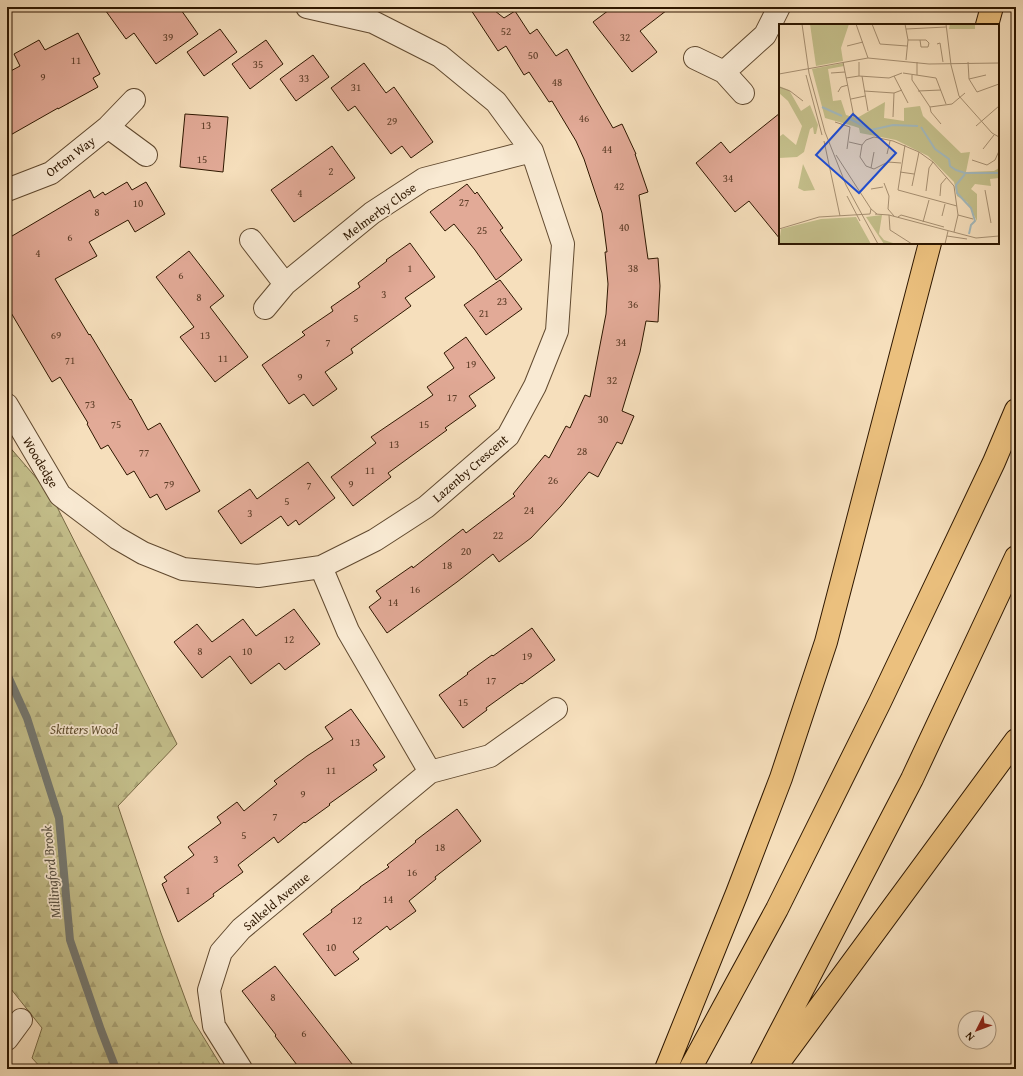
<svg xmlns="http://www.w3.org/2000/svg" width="1023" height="1076" font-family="'Gentium Book Plus',serif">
	<defs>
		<pattern id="forest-firs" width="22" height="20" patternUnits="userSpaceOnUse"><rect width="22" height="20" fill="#c4bf8b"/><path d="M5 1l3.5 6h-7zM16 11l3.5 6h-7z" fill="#a9a376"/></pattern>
	</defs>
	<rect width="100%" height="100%" fill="#f6dfbc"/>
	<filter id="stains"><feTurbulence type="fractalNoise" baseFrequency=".005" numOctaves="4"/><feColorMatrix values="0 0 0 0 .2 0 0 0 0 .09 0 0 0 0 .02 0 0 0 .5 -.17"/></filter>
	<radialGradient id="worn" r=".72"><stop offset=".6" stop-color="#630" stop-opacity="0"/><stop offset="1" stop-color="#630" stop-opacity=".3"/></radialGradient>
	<path fill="url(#forest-firs)" stroke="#796b46" d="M7,444L51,495L177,744L118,806L161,933L193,1020L223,1069H42L32,1058L42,1028L7,984Z"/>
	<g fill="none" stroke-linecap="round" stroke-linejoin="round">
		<path stroke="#747871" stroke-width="8" d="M7,674L27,718L59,818L70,940L101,1030L116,1069"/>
	</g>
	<path fill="#e2aa97" stroke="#2e1700" d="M103,7H179L198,34L156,64L134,33L126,39Z
		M469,7H490L504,18L515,11L530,34L537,29L556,56L567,49L613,128L622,124L636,154H635L648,192L639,195L648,259L658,258L660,286L658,322L646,321L640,352L622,411L634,416L622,444L617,442L598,477L589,472L561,506L531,538L499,562L493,554L457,582L387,633L369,607L381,598L376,591L412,566L413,568L463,529L466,533L515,496L513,494L545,455L549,458L566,426L570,428L585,395L590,397L606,314L608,284L605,252H607L602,213L584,159L576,141L552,101L549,102L529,72L524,75L506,46L498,51Z
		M613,7H671L640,31L657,52L632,72L593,22Z
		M220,29L237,52L204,76L187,52Z
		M78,33L100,74L93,78L98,87L58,109V108L7,137V73L20,66L14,54L39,40L45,50Z
		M266,40L283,64L250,89L232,64Z
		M313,55L329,77L296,101L280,79Z
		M364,63L386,93L394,87L433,142L411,158L402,146L391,154L355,106L348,111L331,88Z
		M780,113V239L749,201L735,212L696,163L721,142L730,153Z
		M185,114L228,117L223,172L180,167Z
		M332,146L355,178L294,222L271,190Z
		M127,182L132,190L146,182L165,214L135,232L128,220L89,242L97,256L55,279L89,335L90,334L130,400L131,399L148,430L160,423L200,491L166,510L157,494L150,498L134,471L127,475L108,445L101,449L87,424L88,423L60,377L52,382L7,306V239L90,190L94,198L103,192L105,195Z
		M467,184L475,194L477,192L503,228L500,230L522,260L496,280L475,250L454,224L445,231L430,212Z
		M410,243L435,277L405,298L411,306L351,349L353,353L325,372L337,389L313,406L304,394L289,404L262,365L305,335L302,332L333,311L331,307L360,287L358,283L387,261L386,260Z
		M189,251L224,296L210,307L248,357L215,382L180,337L194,327L156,277Z
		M500,280L522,309L486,335L464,305Z
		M466,337L495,378L469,396L476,406L445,428L447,430L388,473L391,477L353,506L331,477L376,443L371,437L433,395L427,387L454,368L444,353Z
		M308,462L335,498L299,525L296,520L288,526L281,516L241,544L218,511L250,489L257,499Z
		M294,609L320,644L285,670L279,663L251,684L230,656L202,678L174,642L197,624L212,642L243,619L256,636Z
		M532,628L555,660L522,684L521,683L486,708L487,710L463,728L439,695L468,674L467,673L492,655L493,656Z
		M351,709L385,757L373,765L377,770L329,804L330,805L305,823L304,822L278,843L274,837L238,865L243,872L213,894L214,896L178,922L162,884L167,881L164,877L194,855L188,847L221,823L217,817L237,802L244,811L277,784L274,781L307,756L333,739L325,727Z
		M457,809L481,841L435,877L436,879L409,901L416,911L390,930L387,926L353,952L359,959L335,976L303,934L332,912L331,910L360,888V887L389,867L387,865L416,842L415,841Z
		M275,966L356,1069H300L275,1036L276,1035L242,991Z"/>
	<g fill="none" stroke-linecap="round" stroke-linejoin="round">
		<defs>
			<path id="minor" d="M695,58L724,72L743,93
				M724,72L765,35L779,7
				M108,127L146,155
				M7,190L51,173L108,127L134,100
				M251,240L285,284
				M265,308L285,284L372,213L424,179L532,151
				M7,405L60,495L117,538L143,553L183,569L258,576L321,567L375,540L426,507L508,436L535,386L557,331L563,244L532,151L496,102L440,56L373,22L307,7
				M321,567L348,631L430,772
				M7,1039L21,1020
				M241,1069L214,1026L209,990L221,952L241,929L430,772L490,756L556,709"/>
			<path id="highway" d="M987,25L992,7
				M666,1069L737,893L781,778L826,642L930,243
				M690,1069L777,909L880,702L994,462L1016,410
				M761,1069L912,779L1016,557
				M774,1069L1016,740"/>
		</defs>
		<use href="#minor" stroke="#60492f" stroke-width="24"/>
		<use href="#highway" stroke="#2e1700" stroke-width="24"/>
		<use href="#minor" stroke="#f9ead3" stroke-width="22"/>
		<use href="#highway" stroke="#ebc07e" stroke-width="22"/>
	</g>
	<g text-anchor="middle" stroke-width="3.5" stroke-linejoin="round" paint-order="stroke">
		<g font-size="11" fill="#5b3c26">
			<text x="506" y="35">52</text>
			<text x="168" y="41">39</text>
			<text x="625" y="41">32</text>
			<text x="533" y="59">50</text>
			<text x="76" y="64">11</text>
			<text x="258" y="68">35</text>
			<text x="43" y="81">9</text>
			<text x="304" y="82">33</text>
			<text x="557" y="86">48</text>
			<text x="356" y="91">31</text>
			<text x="584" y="122">46</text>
			<text x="392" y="125">29</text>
			<text x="206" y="129">13</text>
			<text x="607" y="153">44</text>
			<text x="202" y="163">15</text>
			<text x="331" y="175">2</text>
			<text x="728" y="182">34</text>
			<text x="619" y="190">42</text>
			<text x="300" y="197">4</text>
			<text x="464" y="206">27</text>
			<text x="138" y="207">10</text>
			<text x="97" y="216">8</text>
			<text x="624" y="231">40</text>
			<text x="482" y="234">25</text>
			<text x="70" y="241">6</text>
			<text x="38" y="257">4</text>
			<text x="410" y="272">1</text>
			<text x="633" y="272">38</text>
			<text x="181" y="279">6</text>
			<text x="384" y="298">3</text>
			<text x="199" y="301">8</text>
			<text x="502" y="305">23</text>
			<text x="633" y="308">36</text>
			<text x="484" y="317">21</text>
			<text x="356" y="322">5</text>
			<text x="56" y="339">69</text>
			<text x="205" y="339">13</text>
			<text x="328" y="346">7</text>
			<text x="621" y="346">34</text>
			<text x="223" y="362">11</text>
			<text x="70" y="364">71</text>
			<text x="471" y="368">19</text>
			<text x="300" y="381">9</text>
			<text x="612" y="384">32</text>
			<text x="452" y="401">17</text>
			<text x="90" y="408">73</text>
			<text x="603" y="423">30</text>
			<text x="116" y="428">75</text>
			<text x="424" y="428">15</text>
			<text x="394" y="448">13</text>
			<text x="582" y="455">28</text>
			<text x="144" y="456">77</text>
			<text x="370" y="474">11</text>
			<text x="553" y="484">26</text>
			<text x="169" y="488">79</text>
			<text x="351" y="488">9</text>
			<text x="309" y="489">7</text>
			<text x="287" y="505">5</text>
			<text x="529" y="514">24</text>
			<text x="250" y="517">3</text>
			<text x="498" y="539">22</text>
			<text x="466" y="555">20</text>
			<text x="447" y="569">18</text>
			<text x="415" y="593">16</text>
			<text x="393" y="606">14</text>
			<text x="289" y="643">12</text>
			<text x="200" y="655">8</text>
			<text x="247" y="655">10</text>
			<text x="527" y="660">19</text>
			<text x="491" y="684">17</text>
			<text x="463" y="706">15</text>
			<text x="355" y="746">13</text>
			<text x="331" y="774">11</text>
			<text x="303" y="798">9</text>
			<text x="275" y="820">7</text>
			<text x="244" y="839">5</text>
			<text x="440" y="851">18</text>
			<text x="216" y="863">3</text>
			<text x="412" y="876">16</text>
			<text x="188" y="894">1</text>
			<text x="388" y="903">14</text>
			<text x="357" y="924">12</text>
			<text x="331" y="951">10</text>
			<text x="273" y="1001">8</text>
			<text x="304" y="1037">6</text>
		</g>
		<g font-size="13" fill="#2e1700" stroke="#f9ead3">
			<text transform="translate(70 156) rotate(-37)" y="5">Orton Way</text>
			<text transform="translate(379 211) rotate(-36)" y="5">Melmerby Close</text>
			<text transform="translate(41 462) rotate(59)" y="5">Woodedge</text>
			<text transform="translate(470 468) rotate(-41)" y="5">Lazenby Crescent</text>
			<text transform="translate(276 901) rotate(-40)" y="5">Salkeld Avenue</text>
		</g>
		<g font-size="13" font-style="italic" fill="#5b492a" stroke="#f9ead3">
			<text x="84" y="734">Skitters Wood</text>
		</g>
		<g font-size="14" font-style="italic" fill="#575042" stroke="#f9ead3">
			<text transform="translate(51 872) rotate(-96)" y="5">Millingford Brook</text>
		</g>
	</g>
	<g transform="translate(779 24)">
		<rect width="220" height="220" fill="#f6dfbc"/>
		<path d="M171,0H196V5H170ZM77,193L92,220H0L2,205L42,195Z" fill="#c4bf8b"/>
		<path d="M65,39V42L49,45L54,77L62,76L67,91L78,94L106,78L105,94L125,97V84L141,82L144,92L182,129L191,128L187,148L215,147L220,144V154L211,155L212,162L196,160L192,165L198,170V197L188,178L178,172L175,158L149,132L117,116L81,109L80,104L74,102L46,94L33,45ZM0,62L10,66L22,87L31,81L39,101L37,110H35L34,103L31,105L25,128L18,133L0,134V113L4,110L17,121L23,102L9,77L0,69ZM24,140L36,166L25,167L19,164ZM103,191L100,210L105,216L117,220H105L87,193Z" fill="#c4bf8b"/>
		<path d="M31,0H70L62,24L64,37L37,42Z" fill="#c4bf8b"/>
		<path fill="none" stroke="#a3b9bd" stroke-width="2" d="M43,83L63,92M69,94L92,106L114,101L139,102M142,103L156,125L170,135L171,142L177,146L186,149H220M186,150L177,161L178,169L192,184L196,197L192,201L190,210"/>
		<path fill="none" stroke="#a68f71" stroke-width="1" d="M23,0L30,49L46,108L67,161L99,220M77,0L89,34M93,0L101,20L128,22M126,0L129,16L127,36M167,0L172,41L180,72L213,109L220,113M127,5L167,3M129,16H147L150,19L149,23H142L141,16M158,20L161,19L164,38M68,22L84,18M64,38L75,93M138,38V51M189,38L190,55L198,68L220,60M52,49L66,48M124,49L157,54L167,80M0,50L89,34L150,40L220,39M27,51L43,111M133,51V56L151,83L173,80L186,69M80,52V38M83,52L89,87M115,52L129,79M67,54L80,52L110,54L123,49M190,55L207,51M0,63L11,67L24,77M85,67L115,69L123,66M139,67L162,66M59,68L62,63L69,61M72,75L86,72M151,83L152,88L162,100M114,93L115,69M56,98L71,103L68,125M197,102L220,82M45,117L61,192M70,118L83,121M126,121L119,166L178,182M204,125L215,111M108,130L111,117M57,131L92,185L98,190M193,136L208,141L216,136L220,127M122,139L109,138L95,145L87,142L81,133L83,121L87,116L95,113L114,117L140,128L154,138L175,162L179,191L175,208M92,144L95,128M121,148L135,150M105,159L110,172L109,185L115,192M133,162L140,128M92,165L104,163M206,166L212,199M147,167L150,144L154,138M68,172L81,197M161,172L162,160L168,153M96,190L110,191L197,214L220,212M110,191L111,206L133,220M179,191L194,195M163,192L166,180M119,193L122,191L165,203M144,198L150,176M0,205L40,193L91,190L92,185M168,212L188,215M166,220L169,207"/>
		<path fill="#1d4ed8" fill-opacity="0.15" stroke="#1d4ed8" stroke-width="2" d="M74,90L117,129L80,169L37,131Z"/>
		<rect width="220" height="220" fill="none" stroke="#2e1700" stroke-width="2"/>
	</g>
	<rect width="1023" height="1076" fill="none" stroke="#f6dfbc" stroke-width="24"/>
	<rect x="8" y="8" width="1007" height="1060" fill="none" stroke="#2e1700" stroke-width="2"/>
	<rect x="12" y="12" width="999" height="1052" fill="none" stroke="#2e1700"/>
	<g transform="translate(977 1030) rotate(228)"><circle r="19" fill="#f9ead3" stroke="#a8967f"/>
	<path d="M0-3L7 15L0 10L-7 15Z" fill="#8f2418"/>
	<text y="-6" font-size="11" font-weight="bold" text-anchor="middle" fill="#2e1700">N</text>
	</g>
	<rect width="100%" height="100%" filter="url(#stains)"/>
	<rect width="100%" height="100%" fill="url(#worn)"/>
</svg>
